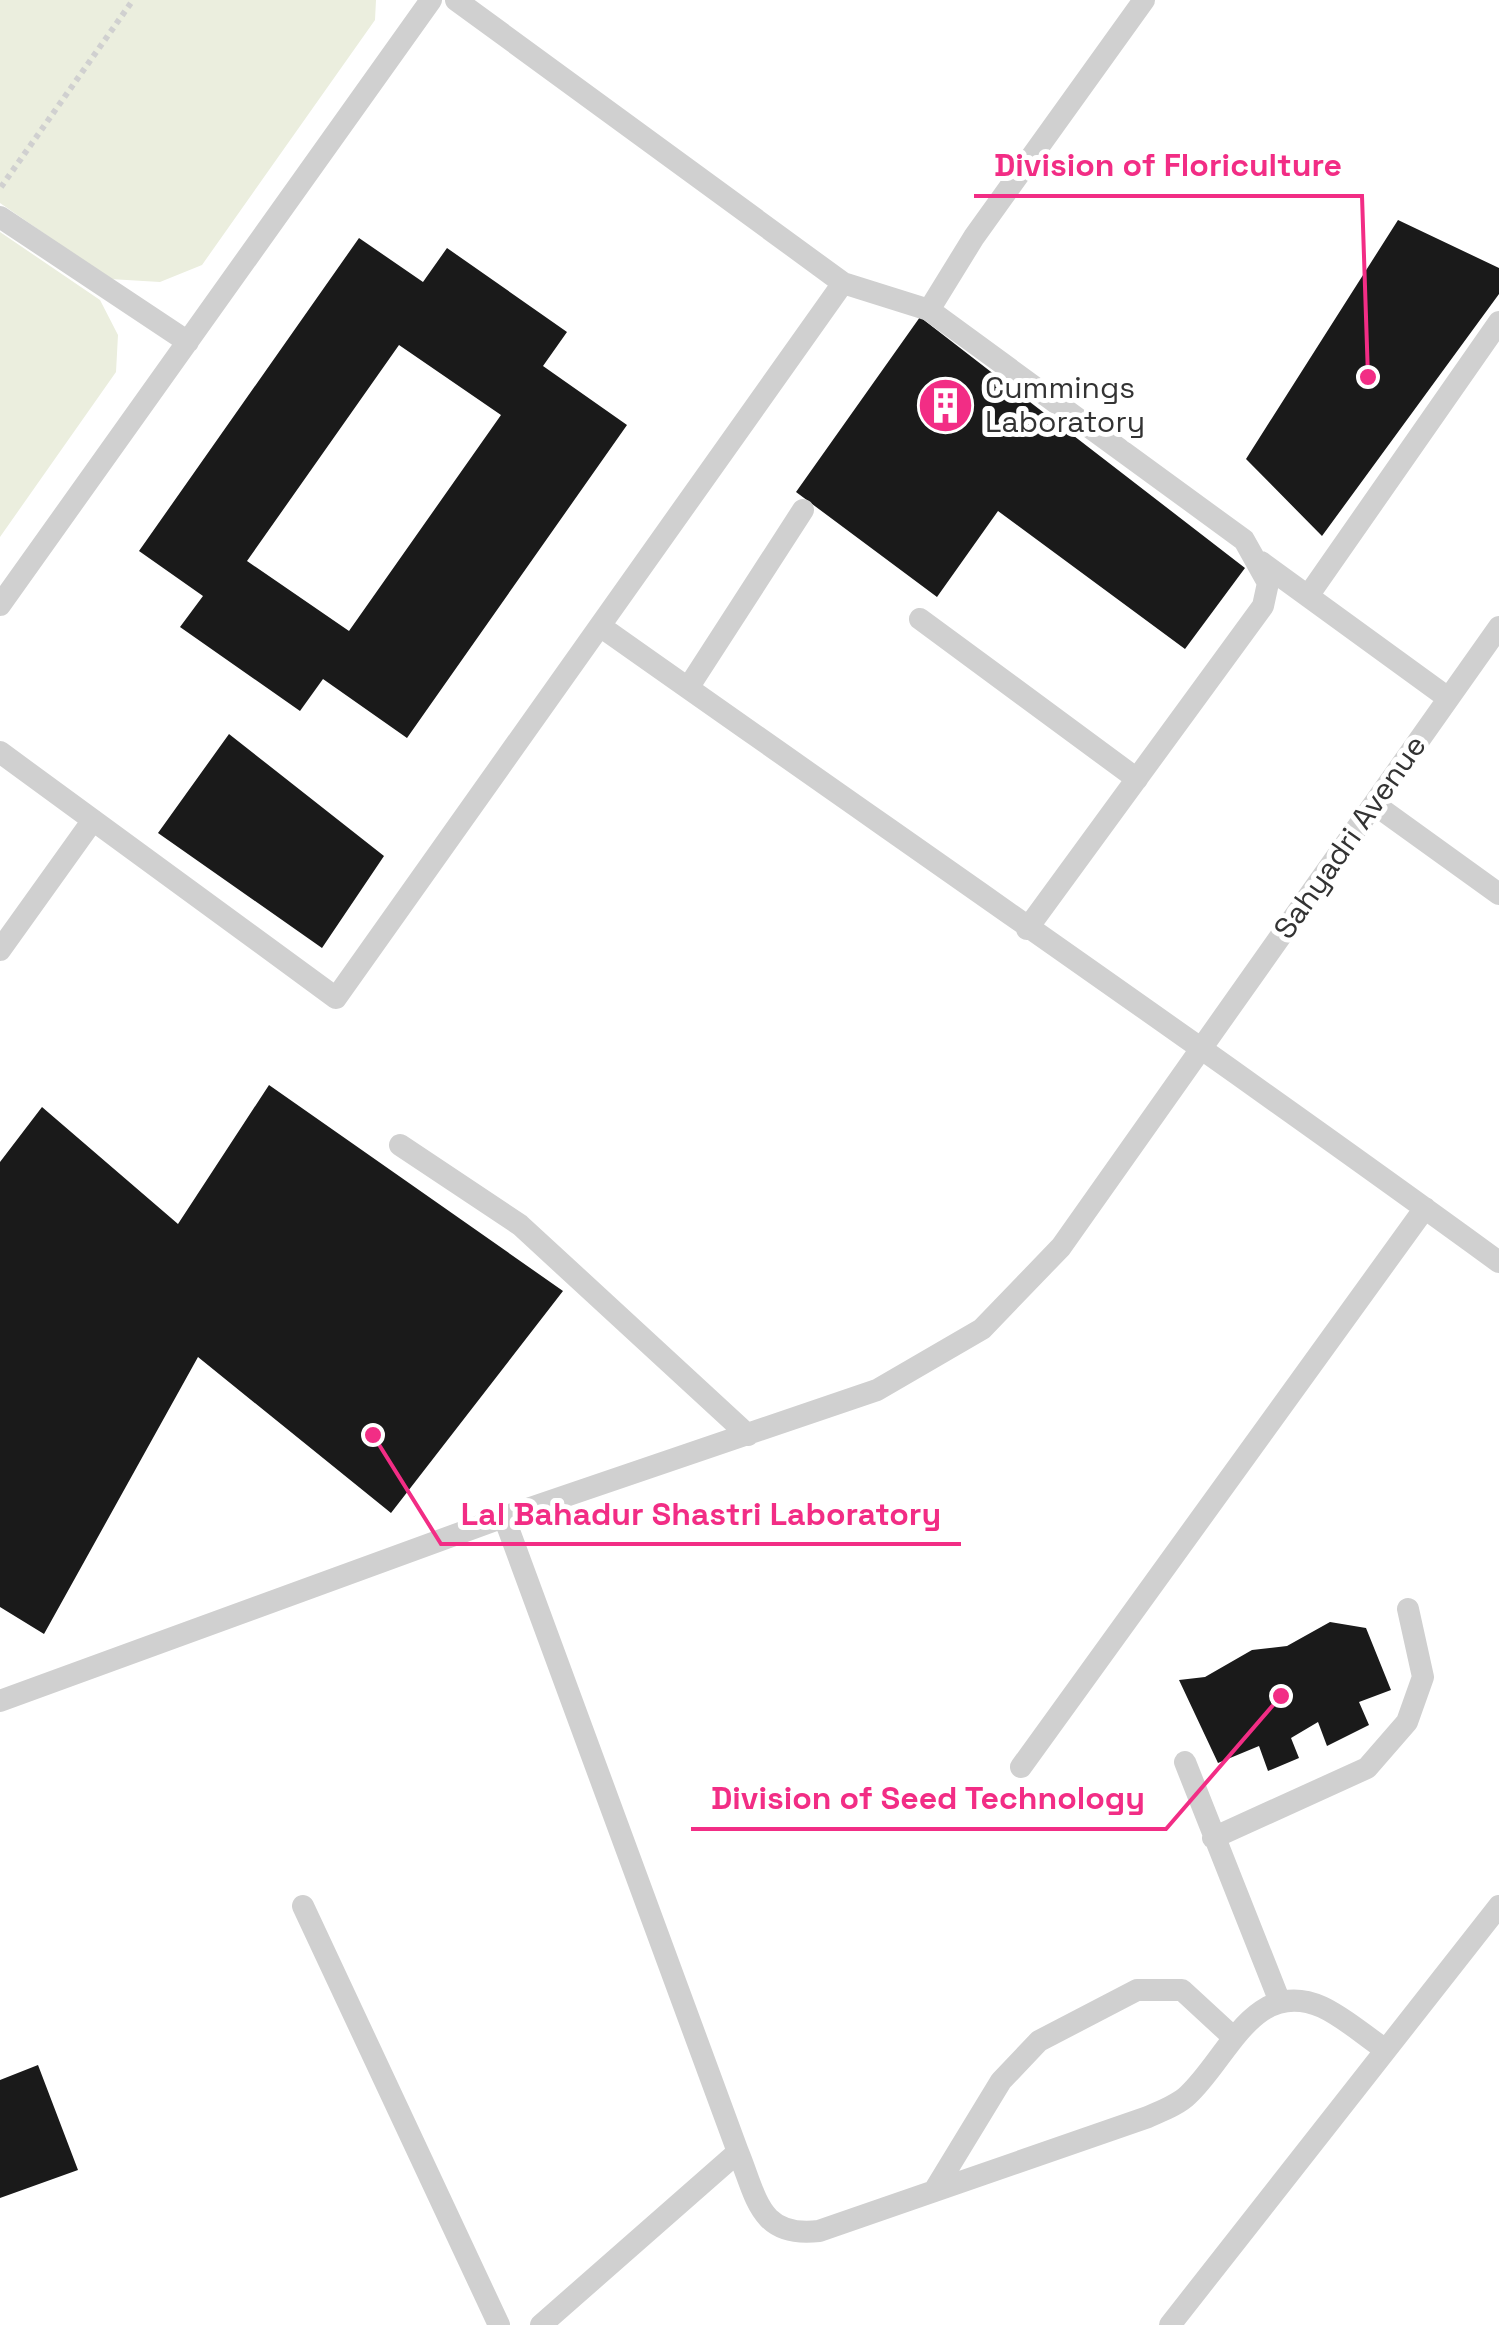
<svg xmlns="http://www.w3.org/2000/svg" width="1499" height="2325" font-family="'Space Grotesk',sans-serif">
	<rect width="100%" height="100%" fill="#fff"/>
	<path fill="#ebeede" d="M0,0H376L375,20L202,265L160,282L110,279L0,203Z
		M0,232L100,300L118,335L116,372L0,537Z"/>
	<path fill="#1a1a1a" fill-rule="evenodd" d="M1398,220L1499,268V294L1322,536L1246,459Z
		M359,238L423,282L447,248L567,332L543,366L627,425L407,738L323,679L300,711L180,627L203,596L139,551ZM399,345L501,415L349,631L247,561Z
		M920,317L1245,568L1185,649L998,511L937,597L796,492Z
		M229,734L384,856L322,948L158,833Z
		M269,1085L563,1291L391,1513L198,1357L44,1634L0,1607V1162L42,1107L178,1224Z
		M1330,1622L1366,1628L1391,1690L1359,1702L1369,1725L1327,1746L1318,1722L1291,1738L1299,1758L1268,1771L1259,1746L1218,1763L1179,1680L1205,1677L1252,1650L1287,1646Z
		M38,2065L78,2170L0,2198V2080Z"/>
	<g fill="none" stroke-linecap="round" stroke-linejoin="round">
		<path stroke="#d0d0d0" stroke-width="6" stroke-dasharray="5 5" stroke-linecap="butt" d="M1,187L133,0"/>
		<path stroke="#d0d0d0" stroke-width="22" d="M0,217L188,342
			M843,283L929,310L1244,540L1268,583L1263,606L1027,929
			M929,310L974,237L1144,0
			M1261,562L1448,698
			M1308,596L1499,322
			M0,605L431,0
			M920,619L1137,779
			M600,626C900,838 1202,1046 1499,1262
			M688,688L803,510
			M0,752L336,998L843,283L456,0
			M1374,804L1499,894
			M0,950L93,820
			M400,1145L520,1225L748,1435
			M504,1517L738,2152C757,2198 759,2238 819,2231L1148,2117C1161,2111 1178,2105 1188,2095C1228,2058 1254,1977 1322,2007C1344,2017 1365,2036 1386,2050
			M0,1701L504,1517L877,1390L982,1329L1061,1247L1499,627
			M1185,1762L1280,2002
			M1021,1767L1425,1208
			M1213,1838L1367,1768L1407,1722L1423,1677L1408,1609
			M303,1906L499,2325
			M934,2191L1001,2081L1039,2041L1137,1990H1182L1233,2037
			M541,2325L738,2152
			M1170,2325L1499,1906"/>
	</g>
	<defs>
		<symbol id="building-disc" viewBox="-11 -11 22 22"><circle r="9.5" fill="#f22d85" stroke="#fff"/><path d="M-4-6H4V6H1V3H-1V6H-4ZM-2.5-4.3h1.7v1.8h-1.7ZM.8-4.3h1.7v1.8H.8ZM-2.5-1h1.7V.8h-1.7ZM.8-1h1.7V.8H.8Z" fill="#fff"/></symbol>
	</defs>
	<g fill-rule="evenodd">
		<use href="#building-disc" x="914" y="374" width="63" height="63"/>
	</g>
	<g text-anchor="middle" stroke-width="10" stroke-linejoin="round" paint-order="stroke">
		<g font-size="30" fill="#333" stroke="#fff" text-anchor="start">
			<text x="985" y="398">Cummings<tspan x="985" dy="34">Laboratory</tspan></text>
		</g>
		<g font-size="30" fill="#333" stroke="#fff">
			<text transform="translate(1350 837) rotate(-55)" y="10">Sahyadri Avenue</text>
		</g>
	</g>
	<path fill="none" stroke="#f22d85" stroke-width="4" d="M1368 377L1362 196H974M373 1435L441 1544H961M1281 1696L1166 1829H691"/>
	<g fill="#f22d85" stroke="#fff" stroke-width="4">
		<circle cx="1368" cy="377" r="10"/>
		<circle cx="373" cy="1435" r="10"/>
		<circle cx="1281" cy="1696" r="10"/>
	</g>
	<g font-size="32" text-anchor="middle" font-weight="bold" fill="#f22d85" stroke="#fff" stroke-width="10" stroke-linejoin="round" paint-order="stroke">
		<text x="1168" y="176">Division of Floriculture</text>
		<text x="701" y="1525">Lal Bahadur Shastri Laboratory</text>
		<text x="928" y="1809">Division of Seed Technology</text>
	</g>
</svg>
